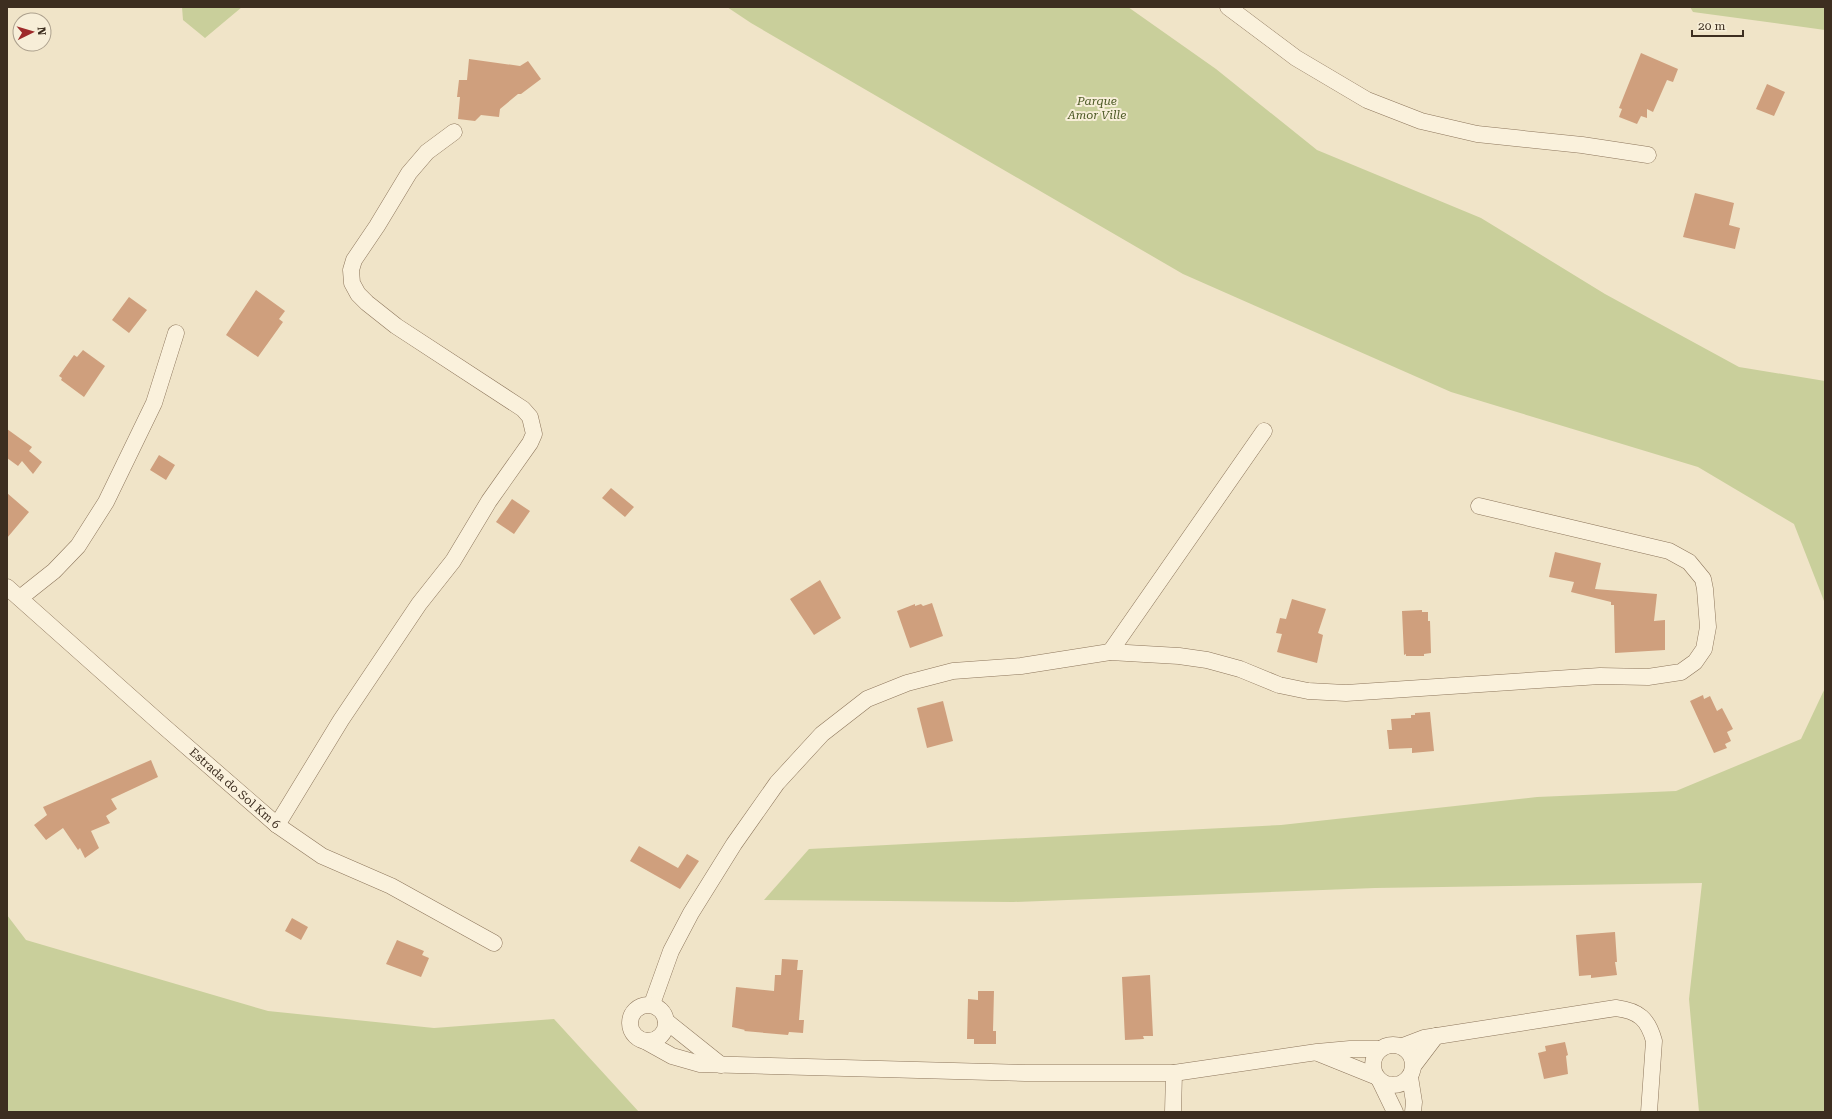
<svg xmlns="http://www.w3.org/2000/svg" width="1832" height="1119" font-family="'Roboto Serif',serif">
	<rect width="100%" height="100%" fill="#f0e4c8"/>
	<path fill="#c9cf9b" d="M182,7H242L205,38L183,20Z
		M727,7H1128L1216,69L1317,150L1481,218L1605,294L1739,367L1825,381V613L1824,601L1794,524L1698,467L1451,392L1183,274L751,23Z
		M1690,7H1825V30L1693,12Z
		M1825,688V1112H1699L1689,999L1702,883L1375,888L1013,902L764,900L809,849L1281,825L1537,797L1676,791L1801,739Z
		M7,915L26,940L268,1011L434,1028L554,1019L639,1112H7Z"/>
	<path fill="#cf9f7d" d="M1641,53L1678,69L1673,82L1667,80L1653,112L1647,109V118L1641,116L1637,124L1619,117L1622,109L1619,108Z
		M469,59L520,66L528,61L541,79L521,94H518L500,109L499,117L481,115L475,121L458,119L460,97H457L459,80H467Z
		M1767,84L1785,92L1774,116L1756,109Z
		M1695,193L1734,203L1729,225L1740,228L1735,249L1683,237Z
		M256,290L285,311L279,319L283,322L258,357L226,335Z
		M129,297L147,310L129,333L112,320Z
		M83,350L105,366L84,397L61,380L62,378L59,376L74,355L77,357Z
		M7,429L32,447L29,451L42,462L33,474L22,461L18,466L7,458Z
		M159,455L175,465L166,480L150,470Z
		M611,488L634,507L625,517L602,498Z
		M7,493L29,512L7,538Z
		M512,499L530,511L514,534L496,522Z
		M1555,552L1601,563L1595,589L1657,594L1654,621L1665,620V650L1615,653L1614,605H1611V602L1571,592L1574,582L1549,577Z
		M820,580L841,618L814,635L790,599Z
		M1292,599L1326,609L1318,633L1323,635L1317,663L1277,652L1282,634L1276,633L1280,618L1286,619Z
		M932,603L943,636L910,648L897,611L915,604V606L921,604L923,606Z
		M1422,610V612H1428V621H1430L1431,653L1424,654V656H1406V654L1404,655L1402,611Z
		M1703,695L1704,699L1710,696L1717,711L1722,708L1733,729L1727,732L1731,741L1725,744L1727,748L1714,753L1690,701Z
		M943,701L953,741L927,748L917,708Z
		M1430,712L1434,751L1412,753V748L1389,749L1387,730H1392L1391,719L1411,718V715H1415V713Z
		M151,760L158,777L111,799L117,809L106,816L110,823L91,831L99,848L85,858L80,848L78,850L63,828L46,840L34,825L47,815L43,807Z
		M639,846L678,868L687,854L699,861L680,889L630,861Z
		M292,918L308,927L301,940L285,931Z
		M1615,932L1617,962H1615L1617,975L1591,978V975L1579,976L1576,935Z
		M397,940L424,951L422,955L429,958L421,977L386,964Z
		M782,959L798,960L797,970H803L799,1020H804L803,1033L789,1032L788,1035L744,1031L745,1030L732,1027L736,987L774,991L775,975H781Z
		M1150,975L1153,1036H1143L1144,1039L1125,1040L1122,977Z
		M978,991H994L993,1031H996V1044H974V1039H967L968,999L978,1000Z
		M1565,1042L1568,1055L1566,1056L1568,1074L1544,1079L1538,1053L1546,1051L1545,1046Z"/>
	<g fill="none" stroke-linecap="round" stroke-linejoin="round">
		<defs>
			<g id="street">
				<path d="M1228,7L1296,58L1367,100L1421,121L1477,134L1582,145L1648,155"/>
				<path id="s1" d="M7,587L161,724L277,825L322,856L391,886L494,943"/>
				<path d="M20,598L54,571L78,546L106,502L154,403L176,333"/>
				<path d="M1110,652L1264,431"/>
				<path d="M277,825L341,720L419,604L453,561L489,501L530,443L534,434L530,417L523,409L396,326L367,303L358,294L352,283L351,270L354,260L377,226L409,173L427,152L454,132"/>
				<path d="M652,1004L671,951L691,913L734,844L777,783L822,734L867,699L907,683L953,671L1021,666L1110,652L1179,656L1207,660L1240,669L1279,685L1308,691L1346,693L1600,676L1648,677L1681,672L1695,662L1704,649L1708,627L1705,589L1703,579L1689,562L1669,551L1479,506"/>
				<circle cx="648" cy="1023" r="18"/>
				<path d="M666,1021L721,1065"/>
				<path d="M645,1041L672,1056L700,1064L1025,1073H1174L1317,1052L1350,1049H1379"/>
				<circle cx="1393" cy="1065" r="20"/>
				<path d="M1403,1046L1424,1038L1616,1008C1639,1011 1648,1019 1654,1041L1649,1112"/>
				<path d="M1318,1053L1375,1076"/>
				<path d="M1414,1065L1436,1036"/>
				<path d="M1410,1077L1414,1102L1413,1112"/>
				<path d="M1380,1081L1395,1112"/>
				<path d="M1173,1112L1174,1073"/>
			</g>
		</defs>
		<use href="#street" stroke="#8d765c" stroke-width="17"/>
		<use href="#street" stroke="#faf1dc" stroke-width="16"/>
	</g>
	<g text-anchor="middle" stroke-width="4" stroke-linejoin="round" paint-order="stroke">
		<g font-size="12" font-style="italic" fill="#4d5a26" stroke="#f7eed8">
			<text x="1097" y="105">Parque<tspan x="1097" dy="14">Amor Ville</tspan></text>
		</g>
		<g font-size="12" fill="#3d2e20" stroke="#f7eed8">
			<text dy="4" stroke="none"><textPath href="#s1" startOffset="304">Estrada do Sol Km 6</textPath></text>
		</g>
	</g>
	<rect width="1832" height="1119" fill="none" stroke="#3d2e20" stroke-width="16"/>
	<g transform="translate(32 32) rotate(85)"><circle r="19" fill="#f7eed8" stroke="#ada18e"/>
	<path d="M0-3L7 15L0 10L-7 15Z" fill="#9e2a2b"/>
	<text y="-6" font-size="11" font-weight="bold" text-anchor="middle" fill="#3d2e20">N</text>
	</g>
	<path d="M1692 30v6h51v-6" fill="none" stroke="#3d2e20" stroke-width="2"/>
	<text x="1698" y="30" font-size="12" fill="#3d2e20" stroke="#f7eed8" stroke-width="3" paint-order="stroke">20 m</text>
</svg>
